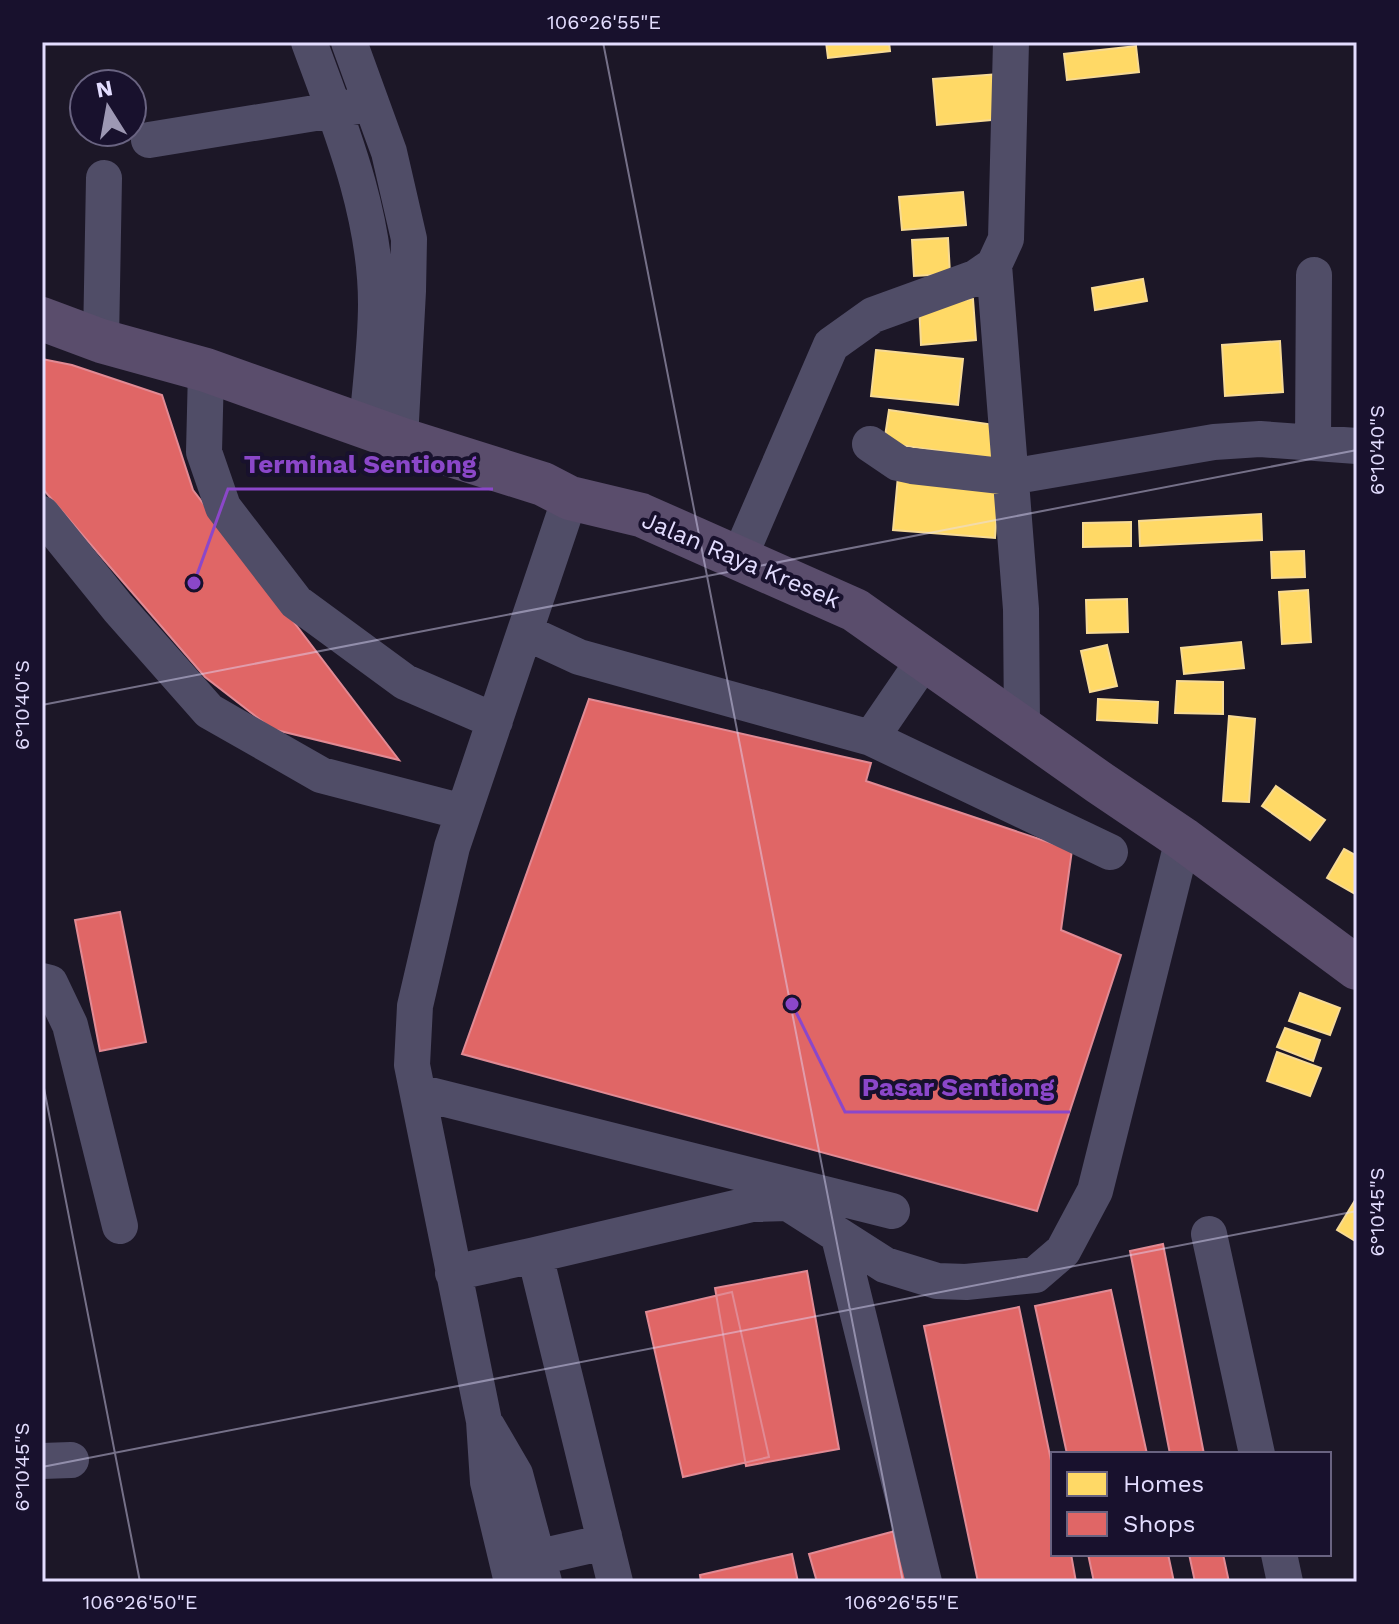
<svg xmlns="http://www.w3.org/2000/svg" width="1399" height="1624" font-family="'Work Sans',sans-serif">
	<rect width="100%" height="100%" fill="#1c1727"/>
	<path fill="#ffd966" stroke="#f7da94" stroke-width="2" d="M826,42H889L890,51L828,58Z
		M1136,46L1139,72L1067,80L1064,54Z
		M999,74L1002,119L937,125L933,79Z
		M963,192L966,225L902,230L899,197Z
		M948,238L950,274L914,276L912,240Z
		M1143,279L1147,301L1095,310L1092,288Z
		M973,299L976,340L921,345L919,303Z
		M1280,341L1283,392L1225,396L1222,345Z
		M876,350L963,359L958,405L871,396Z
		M889,410L1002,426L998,459L884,443Z
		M898,476L999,485L995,538L893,530Z
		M1261,514L1262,540L1140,546L1139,521Z
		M1131,522V546L1083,547V523Z
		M1304,551L1305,577L1272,578L1271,552Z
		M1308,590L1311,642L1282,644L1279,592Z
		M1127,599L1128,632L1087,633L1086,600Z
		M1241,642L1244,668L1184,674L1181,648Z
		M1107,645L1117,686L1090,692L1081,651Z
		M1177,681L1223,682V714L1175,713Z
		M1098,699L1158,702L1157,723L1097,720Z
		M1229,716L1255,719L1249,802L1223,801Z
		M1276,786L1325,820L1310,840L1262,806Z
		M1344,849L1357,856V895L1327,878Z
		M1300,993L1340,1008L1330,1035L1289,1021Z
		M1285,1028L1320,1040L1313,1061L1277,1047Z
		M1277,1052L1321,1068L1310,1096L1267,1081Z
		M1357,1197V1242L1337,1230Z"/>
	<path fill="#e06666" stroke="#e18a94" stroke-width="2" d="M42,359L72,365L162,395L193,490L399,760L272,729L205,677L42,488Z
		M589,699L871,763L866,781L1072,850L1061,930L1121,955L1037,1211L462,1054Z
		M120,912L146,1042L100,1051L75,920Z
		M1163,1244L1204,1454H1170L1130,1251Z
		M807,1271L839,1449L746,1466L715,1288Z
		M1111,1290L1147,1454H1067L1035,1306Z
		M732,1292L769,1457L683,1477L646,1312Z
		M1019,1307L1053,1470V1554H1071L1076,1582H978L924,1326Z
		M895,1531L908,1582H817L809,1554Z
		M792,1554L798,1582H701L700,1575Z
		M1088,1554H1168L1174,1582H1094Z
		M1189,1554H1223L1229,1582H1195Z"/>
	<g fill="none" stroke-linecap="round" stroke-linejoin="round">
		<path stroke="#504d67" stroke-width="36" d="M309,42C340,126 376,213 376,304C376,345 370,386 367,427
			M349,42L389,152L409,239L408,291L400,439
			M149,140L358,106
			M994,265L1021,609L1022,726
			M101,341L104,178
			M206,370L204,452L223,507L296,602L405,682L495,721
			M1313,442L1314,275
			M870,444L898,463L912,466L1010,477L1214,442L1260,439L1357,446
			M42,514L118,608L209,711L321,775L463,812
			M739,558L831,345L873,315L975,278L994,265L1006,239L1011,42
			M525,632L579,657L871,738L1110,852
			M871,738L925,659
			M42,981L50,983L70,1025L120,1226
			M418,1092L892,1211
			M1209,1234L1257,1454
			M839,1237L924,1582
			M453,1273L535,1255
			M487,1426L515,1474L544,1582
			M42,1461L71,1460
			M1279,1554L1285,1582
			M513,1563L592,1545L604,1536
			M512,1582L488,1482L484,1421L412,1065L415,1006L452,847L570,498
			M615,1582L535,1255L752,1204L788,1203L885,1265L937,1281L966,1282L1035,1275L1063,1251L1095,1191L1183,839"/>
		<path stroke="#5a4d6c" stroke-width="44" d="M42,319L101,341L206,370L400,439L543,484L570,498L641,515L855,610L1100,783L1183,839L1357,968"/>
	</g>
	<path fill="none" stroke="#e3ddff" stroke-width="2" stroke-opacity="0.45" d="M603,42L903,1582M42,705L1357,450M42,1078L140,1582M42,1467L1357,1211"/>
	<g text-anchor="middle" stroke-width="8" stroke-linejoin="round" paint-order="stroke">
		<g font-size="24" fill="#e3ddff" stroke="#18112d">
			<text transform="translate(741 560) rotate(23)" y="8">Jalan Raya Kresek</text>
		</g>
	</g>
	<path fill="none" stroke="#8b47c9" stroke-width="3" d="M194 583L228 489H493M792 1004L845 1112H1070"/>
	<g fill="#8b47c9" stroke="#18112d" stroke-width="3">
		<circle cx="194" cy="583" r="8"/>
		<circle cx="792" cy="1004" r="8"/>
	</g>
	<g font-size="26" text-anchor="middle" font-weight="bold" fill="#8b47c9" stroke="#18112d" stroke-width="8" stroke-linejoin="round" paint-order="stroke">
		<text x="360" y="473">Terminal Sentiong</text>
		<text x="958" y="1096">Pasar Sentiong</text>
	</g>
	<rect width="1399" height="1624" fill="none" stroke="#18112d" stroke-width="88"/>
	<rect x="1051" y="1452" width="280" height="104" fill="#18112d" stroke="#696381" stroke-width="2"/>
	<rect x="1067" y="1472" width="40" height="24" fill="#ffd966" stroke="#696381" stroke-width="2"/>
	<text x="1123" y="1492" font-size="24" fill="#e3ddff">Homes</text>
	<rect x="1067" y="1512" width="40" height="24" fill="#e06666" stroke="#696381" stroke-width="2"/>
	<text x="1123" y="1532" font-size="24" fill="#e3ddff">Shops</text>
	<g transform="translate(108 108) rotate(349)"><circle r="38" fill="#18112d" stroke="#696381" stroke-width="2"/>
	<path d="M0-6L14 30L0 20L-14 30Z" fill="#9d98b3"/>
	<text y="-12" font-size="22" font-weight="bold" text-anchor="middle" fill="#e3ddff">N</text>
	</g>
	<rect x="44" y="44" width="1311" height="1536" fill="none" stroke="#e3ddff" stroke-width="3"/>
	<g font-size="20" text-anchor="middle" fill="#e3ddff">
		<text x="604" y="29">106°26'55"E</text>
		<text transform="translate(1377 450) rotate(-90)" y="7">6°10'40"S</text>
		<text transform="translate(22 705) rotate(-90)" y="7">6°10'40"S</text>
		<text transform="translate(1377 1212) rotate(-90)" y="7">6°10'45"S</text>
		<text transform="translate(22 1467) rotate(-90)" y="7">6°10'45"S</text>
		<text x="140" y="1609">106°26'50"E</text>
		<text x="902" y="1609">106°26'55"E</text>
	</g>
</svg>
